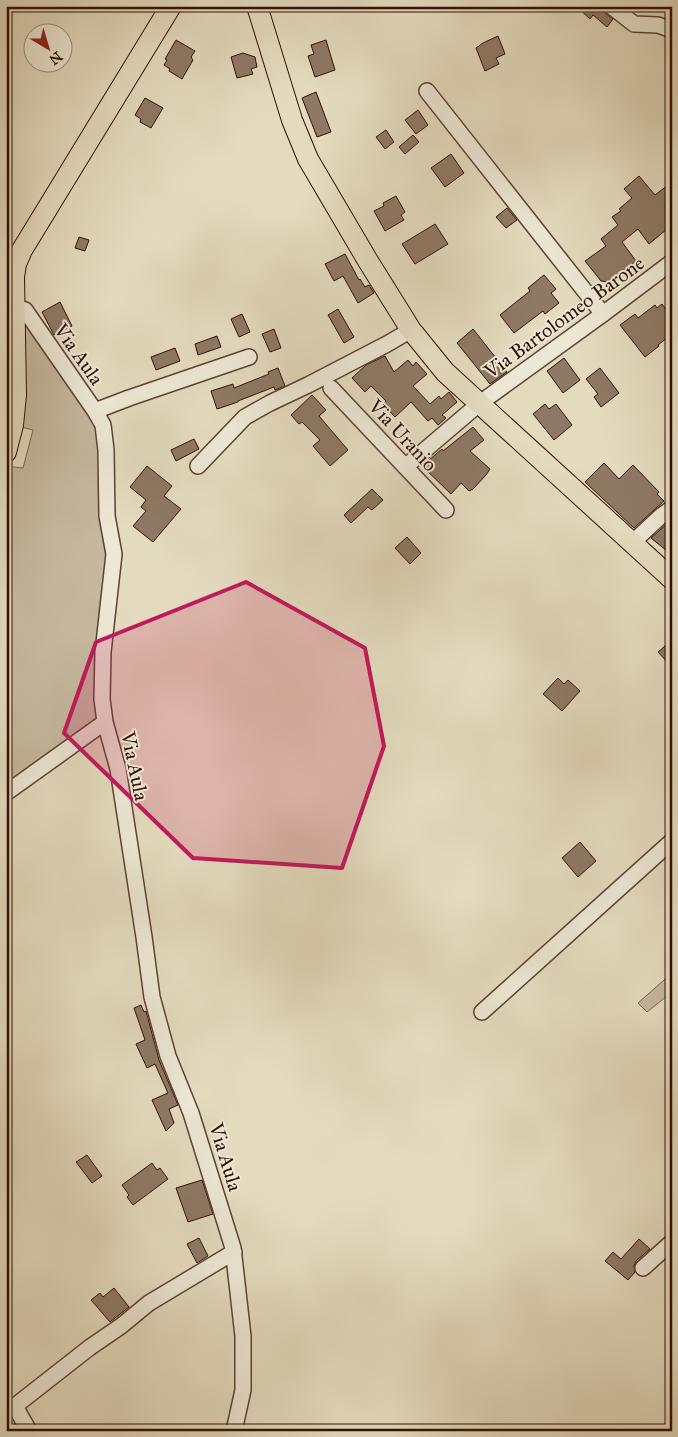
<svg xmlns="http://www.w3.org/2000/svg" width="678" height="1437" font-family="'IM FELL Great Primer',serif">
	<rect width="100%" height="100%" fill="#e4dbbf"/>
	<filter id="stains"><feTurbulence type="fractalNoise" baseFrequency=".004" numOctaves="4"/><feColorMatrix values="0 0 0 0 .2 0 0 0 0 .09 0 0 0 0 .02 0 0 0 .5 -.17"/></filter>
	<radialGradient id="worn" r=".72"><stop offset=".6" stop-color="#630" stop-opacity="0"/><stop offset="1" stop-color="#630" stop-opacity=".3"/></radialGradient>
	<path fill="#c5b89f" stroke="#7a6451" d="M14,306L95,411L107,516L105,722L6,793V466L23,468L33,430L13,425Z
		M672,973V992L647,1012L638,1003Z"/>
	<path fill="#8e7965" stroke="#300f03" d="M576,6H601L605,13L613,19L607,27L593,15L590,19Z
		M498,36L505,54L496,58L499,64L485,71L476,48L483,43Z
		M176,40L195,51L191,57L193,60L182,79L169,71L170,69L164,65L167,60L165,59Z
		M326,40L335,70L315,77L308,56L314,54L311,45Z
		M243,53L255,57L257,67L251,69L253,74L237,78L231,57Z
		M316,92L331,132L317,137L302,98Z
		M145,98L163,108L151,128L140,122L141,119L135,115Z
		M418,110L428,125L416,134L405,120Z
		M386,130L394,142L385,149L376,137Z
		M413,135L419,142L405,154L399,147Z
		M451,154L464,173L445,187L431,168Z
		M639,176L655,195L672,182V201L665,206L670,212L668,214L672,219V225L649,244L638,229L622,242L636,261L608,282L601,281L585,261L606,246L601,239L618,225L612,217L621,211L619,209L632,198L624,189Z
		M396,196L405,212L401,215L404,220L385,231L374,211L384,206L383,203Z
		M507,208L517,220L506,228L496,217Z
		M435,224L448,244L415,264L402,244Z
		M79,237L89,240L85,251L75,248Z
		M345,254L359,280L360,279L365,287L369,285L374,293L358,303L343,276L334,281L325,264Z
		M544,275L556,289L551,293L559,303L545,314L543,311L514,333L500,315L530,291L528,288Z
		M60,302L72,326L54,335L42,312Z
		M662,304L672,317V334L658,345L659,346L645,357L620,325L635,314L638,318L655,305L657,308Z
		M338,309L354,337L344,343L328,315Z
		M242,314L250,332L239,337L231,319Z
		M274,329L281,348L270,352L262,334Z
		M473,329L507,372L490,384L457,343Z
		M217,336L221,347L198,355L195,344Z
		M175,348L180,361L156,370L151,357Z
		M385,356L394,372L408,360L413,366L416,362L427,374L413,386L430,404L439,396L441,399L449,392L457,402L442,415L446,418L438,425L432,418L428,421L411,402L395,417L383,404L386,401L371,386L365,392L352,378L366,365Z
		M564,358L580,380L563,393L547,371Z
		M278,368L285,386L275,390L274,387L238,401V402L217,409L211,391L233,384L234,388L269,374L268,372Z
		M600,368L619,393L601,407L594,397L598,394L586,379Z
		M312,395L326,410L319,416L348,450L330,466L313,446L320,440L302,422L299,424L291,415Z
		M545,404L549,409L556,404L572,425L554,440L533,414Z
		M473,427L484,440L470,451L490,469L486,475L473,489L469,491L461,483L451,494L422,466L442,449L443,451Z
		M194,439L199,449L176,461L171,450Z
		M604,463L619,479L633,465L659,492L657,494L664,501L634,528L585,482Z
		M147,466L172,486L164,496L181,509L153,542L133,526L146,511L141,507L146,500L130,487Z
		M372,489L383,500L372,510L368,507L351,523L344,515Z
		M669,522L672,525V555L651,538Z
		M407,537L421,553L410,564L395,548Z
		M672,640V667L658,652Z
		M558,678L564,684L568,680L580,691L562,711L543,694Z
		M580,842L596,861L578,877L562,858Z
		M141,1005L144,1012L146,1011L159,1060L178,1105L169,1109L174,1123L166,1131L152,1100L168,1093L155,1064L147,1068L136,1044L145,1040L134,1008Z
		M87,1155L102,1176L92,1183L76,1162Z
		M152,1163L157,1170L160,1168L168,1179L133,1205L127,1197L129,1195L122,1185Z
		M202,1180L213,1214L188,1222L176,1188Z
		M199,1238L208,1256L197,1263L187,1244Z
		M639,1239L650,1249L636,1261L634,1266L635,1272L628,1280L605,1261L613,1252L621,1259Z
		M114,1288L129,1307L110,1322L91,1300L100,1293L103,1297Z"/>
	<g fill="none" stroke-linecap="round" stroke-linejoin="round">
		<defs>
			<path id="minor" d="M611,6L634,24L658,25L672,30
				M427,91L603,314
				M14,306L25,310L95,411L103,425L106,450L107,516L114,554L103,652L102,699L105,722L118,769L144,937L152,997L168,1056L191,1113L233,1248L243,1336V1390L234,1431
				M331,388L446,510
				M95,411L129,398L249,357
				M198,466L245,417L270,403L308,385L387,344L411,330
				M405,467L480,403L603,314L672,262
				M632,543L661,516L672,508
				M6,793L105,722
				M482,1012L672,841
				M643,1268L672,1242
				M29,1431L15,1406L89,1348L121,1326L149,1303L234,1252"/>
			<path id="major" d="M257,6L292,120L308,159L368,261L411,330L445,372L672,579
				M6,452L13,425L16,395L14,277L16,264L22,250L171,6"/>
		</defs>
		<use href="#minor" stroke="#5d4232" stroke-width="18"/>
		<use href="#major" stroke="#300f03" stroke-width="22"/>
		<use href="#minor" stroke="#ede8d5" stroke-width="15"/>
		<use href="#major" stroke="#e4dbbf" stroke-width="20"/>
	</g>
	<path fill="#c2185b" fill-opacity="0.2" stroke="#c2185b" stroke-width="4" stroke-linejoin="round" d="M246,582L365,648L384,746L342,868L193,858L64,733L96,642Z"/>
	<g text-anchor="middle" stroke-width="4" stroke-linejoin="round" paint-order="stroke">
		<g font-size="20" fill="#300f03" stroke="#ede8d5">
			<text transform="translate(564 317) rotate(-36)" y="7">Via Bartolomeo Barone</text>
			<text transform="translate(79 354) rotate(55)" y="7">Via Aula</text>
			<text transform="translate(403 435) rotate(47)" y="7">Via Uranio</text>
			<text transform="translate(135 766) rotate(78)" y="7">Via Aula</text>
			<text transform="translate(226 1157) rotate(73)" y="7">Via Aula</text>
		</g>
	</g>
	<rect width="678" height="1437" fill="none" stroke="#e4dbbf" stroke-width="25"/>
	<rect x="8" y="8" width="663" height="1422" fill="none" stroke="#300f03" stroke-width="2.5"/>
	<rect x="12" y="12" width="653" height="1412" fill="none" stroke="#300f03"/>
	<g transform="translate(48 48) rotate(142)"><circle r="24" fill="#ede8d5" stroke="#a19181"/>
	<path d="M0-4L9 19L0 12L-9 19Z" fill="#8f2418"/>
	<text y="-8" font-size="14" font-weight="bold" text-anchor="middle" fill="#300f03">N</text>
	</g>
	<rect width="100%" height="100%" filter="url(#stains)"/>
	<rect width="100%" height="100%" fill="url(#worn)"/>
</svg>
